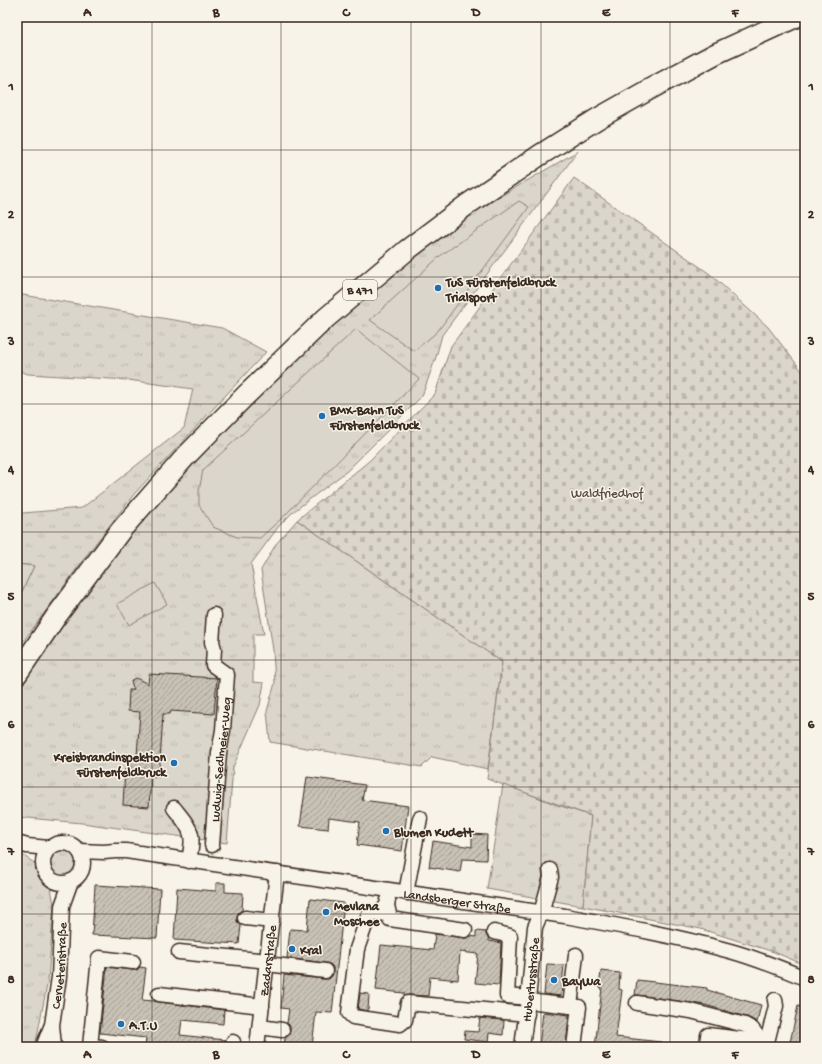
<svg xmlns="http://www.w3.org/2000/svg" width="822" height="1064" font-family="'Gochi Hand',sans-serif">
	<defs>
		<pattern id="grass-tufts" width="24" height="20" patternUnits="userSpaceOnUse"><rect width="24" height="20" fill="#dbd6cb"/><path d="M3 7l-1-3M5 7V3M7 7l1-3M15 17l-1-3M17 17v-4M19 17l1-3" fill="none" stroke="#bdb8ae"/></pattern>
		<pattern id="cemetery-stones" width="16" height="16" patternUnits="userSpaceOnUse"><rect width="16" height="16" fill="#dbd6cb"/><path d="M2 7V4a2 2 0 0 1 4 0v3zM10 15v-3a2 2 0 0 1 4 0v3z" fill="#bdb8ae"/></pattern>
		<pattern id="building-hatch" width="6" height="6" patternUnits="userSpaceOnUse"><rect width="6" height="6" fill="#c8c1b6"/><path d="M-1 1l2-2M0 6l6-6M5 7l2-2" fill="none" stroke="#a49d93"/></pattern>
	</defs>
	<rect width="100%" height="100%" fill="#f7f3e8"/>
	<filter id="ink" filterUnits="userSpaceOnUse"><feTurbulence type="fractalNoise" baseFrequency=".025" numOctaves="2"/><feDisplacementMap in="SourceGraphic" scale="8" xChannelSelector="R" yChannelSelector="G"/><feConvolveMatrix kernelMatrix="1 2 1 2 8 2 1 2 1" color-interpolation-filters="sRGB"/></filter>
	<g filter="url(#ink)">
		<path fill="url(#grass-tufts)" stroke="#8b8074" d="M578,151L442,335L436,357L422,396L347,471L294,511L279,526L251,564L264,634H253V682L264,683L260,705L233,767L227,843L82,823L17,817V684L92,578L175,483L258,393L346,310L477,210Z
			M17,294L222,328L266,352L135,493L92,548L17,650V602L34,566L17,564V513H23L82,508L184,428L193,389L128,380L28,374L17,370Z
			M297,520L502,662L488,769L432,757L422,767L270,742L267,711L275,683L273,650L261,570L276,544Z
			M503,784L552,803L591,816L583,906L487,889Z
			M49 863a14 14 0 1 1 28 0a14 14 0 1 1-28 0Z
			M17,852L21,854L37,865L41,878L51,888L54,905L48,980L35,1047H17Z"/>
		<path fill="url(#cemetery-stones)" stroke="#8b8074" d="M574,178L710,274L768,327L805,375V965L774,952L701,929L583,906L591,816L487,779L502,662L297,520L369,461L435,394L451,346Z"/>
		<path fill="#dbd6cb" stroke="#8b8074" d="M519,201L529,207L437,332L414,351L370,320L440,256Z
			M356,329L419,379L283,517L260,538L237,537L213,527L199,505V491L203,470Z
			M17,564L34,566L17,602Z
			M155,583L167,604L129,625L117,604Z"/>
		<path fill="url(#building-hatch)" stroke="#3b2a1e" d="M149,674L217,678L214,714L171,711L170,714H163L159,777L151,776L149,807L123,805L125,769H130V758L137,756L140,712L128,711L129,690H134L131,682L133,679L136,678L148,684Z
			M307,777L365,785L362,800L408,806L402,851L357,845L360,822L329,818L328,829L300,826Z
			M472,834L487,835L486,860L462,859L460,872L429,867L433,841L472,847Z
			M216,883H225V892L243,893L242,910L238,913L237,917V922L241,925L239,944L174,940L177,888L216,891Z
			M95,885L160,889L157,938L92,935Z
			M310,899L344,903L332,1013L316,1012L312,1047H284L285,1038L289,1035L290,1031V1026L287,1023L289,1009L281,1008L284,975L324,979H329L332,976L333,972V967L330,964L326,963L287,958L290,929L307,930Z
			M476,931L486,932V935L489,939V941L501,943L499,985L475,983L478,954L460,952L458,980L430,977L428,996L409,995L404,996V993L376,990L381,945L433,950L435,934L464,938H468L471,936L476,937Z
			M547,964L564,965L561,996L544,994Z
			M107,967L132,970H137L140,967L146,968L142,1000L154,1001L158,1002L224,1010L223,1024L182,1020L180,1035L225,1040L224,1047H145L146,1038L100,1033Z
			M601,971L620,973L619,989L622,990L616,1037L661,1042V1047H595L602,988L599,987Z
			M637,980L707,988V990L761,1005L757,1022L747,1017L705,1005L692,1003L638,995H635Z
			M360,993L369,994L368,1011L358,1009Z
			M798,1006L805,1008V1047H789Z
			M543,1012L569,1015L566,1047H539Z
			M480,1018L504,1020L503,1035L489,1033L488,1042L464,1039L465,1031L478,1032Z"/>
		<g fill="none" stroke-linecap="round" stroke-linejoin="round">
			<defs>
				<g id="minor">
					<path d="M174,808C180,816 189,825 191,835C193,843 190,853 189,861"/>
					<circle cx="63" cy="863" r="20"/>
					<path d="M17,843L27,846L49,848"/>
					<path id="s1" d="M212,845L219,753L223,730L227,675L213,665L214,649L212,642L214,615"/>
					<path id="s2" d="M79,851L104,852L115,851H126L565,916C621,926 676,936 730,951C756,958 780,968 805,978"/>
					<path d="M406,893L420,818"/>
					<path d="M388,900L387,905L390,919L465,930"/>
					<path d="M387,905L380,914H369L357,949L349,1013L353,1017L400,1024L405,1020L408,1003L527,1014"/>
					<path d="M245,918L272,921"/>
					<path d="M494,932L510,936L507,996L529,998"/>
					<path d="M179,952L268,961"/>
					<path d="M267,964L325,971"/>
					<path d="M159,994L262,1006"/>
					<path d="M528,1001L579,1007L574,1047"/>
					<path d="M637,1003L691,1011L745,1025L752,1029L761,1041"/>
					<path d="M570,1006L576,955"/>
					<path d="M260,1027L282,1030"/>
					<path d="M767,1042L776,1006L775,1000"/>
					<path d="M43,1047L51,1027"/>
					<path id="s3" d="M54,1047L52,1025L59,977L62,906L71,881"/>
					<path d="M102,1047L90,1046L99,958L133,962"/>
					<path d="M232,1047L233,1042"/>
					<path id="s4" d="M257,1047L277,873"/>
					<path id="s5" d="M522,1047L528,1001L535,927L541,913L551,877L550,870"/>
					<path d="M707,1047L708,1035L765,1042"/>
				</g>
				<path id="highway" d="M17,674L55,618L121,530L186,456L246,395L326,318L407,250L468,204L540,155L597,119L650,89L715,54L796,17"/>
			</defs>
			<use href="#minor" stroke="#3b2a1e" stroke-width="17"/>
			<use href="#highway" stroke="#3b2a1e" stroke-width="23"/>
			<use href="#minor" stroke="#f7f3e8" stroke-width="14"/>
			<use href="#highway" stroke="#f7f3e8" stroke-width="20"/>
		</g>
	</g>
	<path fill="none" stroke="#3b2a1e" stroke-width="1" stroke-opacity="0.55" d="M152,17V1047M281,17V1047M411,17V1047M541,17V1047M670,17V1047M17,150H805M17,277H805M17,404H805M17,532H805M17,660H805M17,787H805M17,914H805"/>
	<g fill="#1f6fb2" stroke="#f7f3e8" stroke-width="1.5">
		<circle cx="438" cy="288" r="4"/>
		<circle cx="322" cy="416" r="4"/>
		<circle cx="174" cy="763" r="4"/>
		<circle cx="386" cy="831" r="4"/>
		<circle cx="326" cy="912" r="4"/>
		<circle cx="292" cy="949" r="4"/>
		<circle cx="554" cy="980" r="4"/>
		<circle cx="121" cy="1024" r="4"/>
	</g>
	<g text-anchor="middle" stroke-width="3" stroke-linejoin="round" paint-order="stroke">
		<rect fill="#f7f3e8" stroke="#73665b" stroke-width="1" x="343" y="280" width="34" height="20" rx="3"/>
		<g font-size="12" font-weight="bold" fill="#3b2a1e">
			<text x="360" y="294">B 471</text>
		</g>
		<g font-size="13" font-weight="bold" fill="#3b2a1e" stroke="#f7f3e8" text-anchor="start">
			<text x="446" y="286">TuS Fürstenfeldbruck<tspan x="446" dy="15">Trialsport</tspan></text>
			<text x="330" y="414">BMX-Bahn TuS<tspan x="330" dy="15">Fürstenfeldbruck</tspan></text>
			<text x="166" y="761" text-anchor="end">Kreisbrandinspektion<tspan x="166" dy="15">Fürstenfeldbruck</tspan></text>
			<text x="394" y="836">Blumen Kudett</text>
			<text x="334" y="910">Mevlana<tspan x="334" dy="15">Moschee</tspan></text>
			<text x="300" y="954">Kral</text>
			<text x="562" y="985">BayWa</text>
			<text x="129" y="1029">A.T.U</text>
		</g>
		<g font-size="13" fill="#5b4c41" stroke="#f7f3e8">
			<text x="607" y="497">Waldfriedhof</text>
		</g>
		<g font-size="13" fill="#3b2a1e" stroke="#f7f3e8">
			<text dy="5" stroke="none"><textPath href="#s1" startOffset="86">Ludwig-Sedlmeier-Weg</textPath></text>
			<text dy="5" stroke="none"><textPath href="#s2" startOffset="382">Landsberger Straße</textPath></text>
			<text dy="5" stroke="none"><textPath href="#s4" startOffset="87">Zadarstraße</textPath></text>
			<text dy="5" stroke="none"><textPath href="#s3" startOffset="82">Cerveteristraße</textPath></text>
			<text dy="5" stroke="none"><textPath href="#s5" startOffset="68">Hubertusstraße</textPath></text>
		</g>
	</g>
	<rect width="822" height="1064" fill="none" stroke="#f7f3e8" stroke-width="44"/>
	<rect x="22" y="22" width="778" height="1020" fill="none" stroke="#3b2a1e" stroke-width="1.5"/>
	<g font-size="13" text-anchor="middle" font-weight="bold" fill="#3b2a1e">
		<text x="87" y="16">A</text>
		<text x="216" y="16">B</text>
		<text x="346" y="16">C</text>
		<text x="476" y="16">D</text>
		<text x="606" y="16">E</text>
		<text x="735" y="16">F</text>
		<text x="11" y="90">1</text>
		<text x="811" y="90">1</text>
		<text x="11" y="218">2</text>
		<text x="811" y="218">2</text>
		<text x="11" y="345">3</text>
		<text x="811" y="345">3</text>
		<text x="11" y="473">4</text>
		<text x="811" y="473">4</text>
		<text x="11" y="600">5</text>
		<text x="811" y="600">5</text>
		<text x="11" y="728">6</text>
		<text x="811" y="728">6</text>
		<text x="11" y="855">7</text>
		<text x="811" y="855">7</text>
		<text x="11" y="983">8</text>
		<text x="811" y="983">8</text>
		<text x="87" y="1058">A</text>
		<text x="216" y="1058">B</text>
		<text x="346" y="1058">C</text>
		<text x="476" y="1058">D</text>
		<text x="606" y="1058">E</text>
		<text x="735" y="1058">F</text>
	</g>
</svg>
